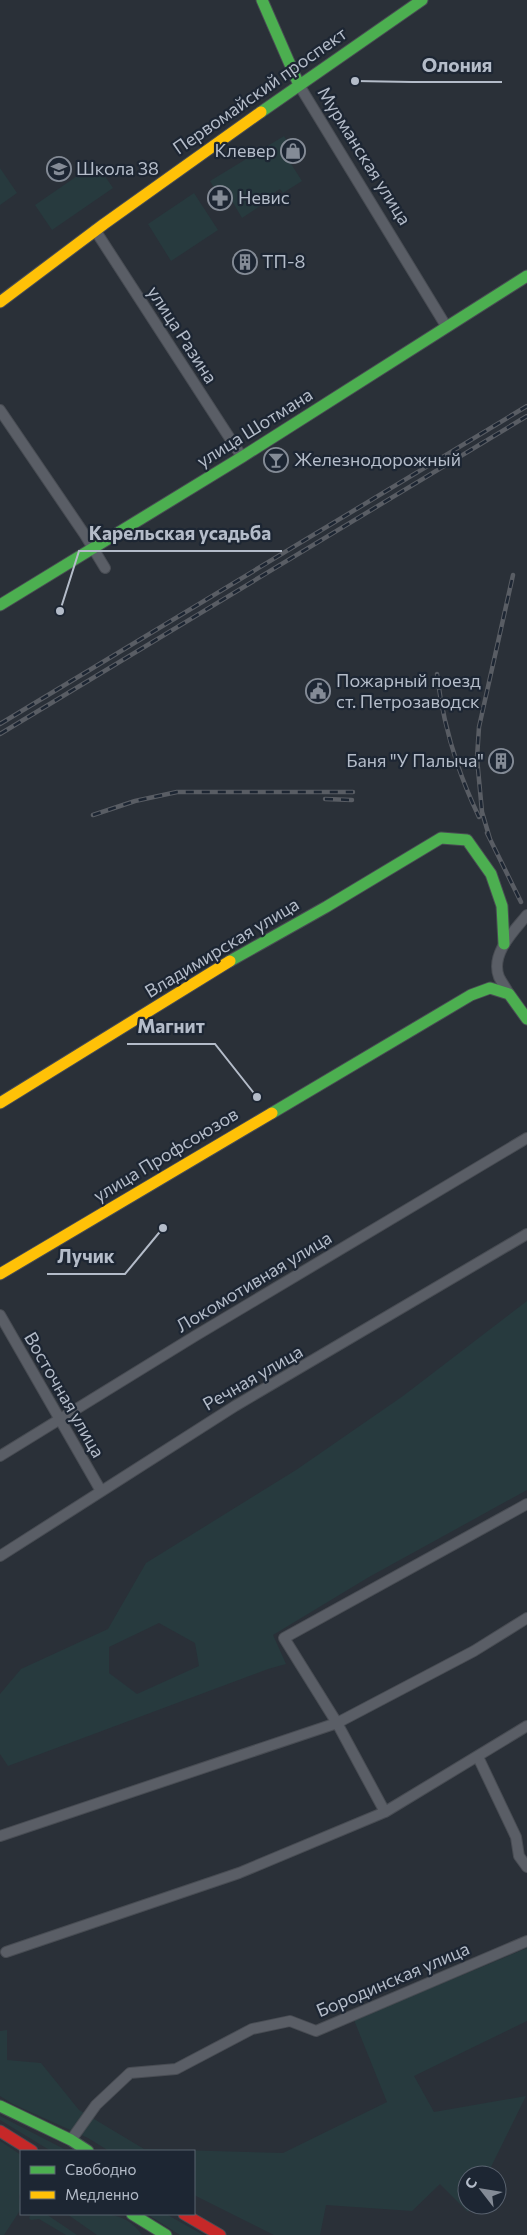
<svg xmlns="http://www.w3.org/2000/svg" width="527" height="2235" font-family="Commissioner,sans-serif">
	<rect width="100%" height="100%" fill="#2a3038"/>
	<path fill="#273a3e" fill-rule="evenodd" d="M284,136L293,151L286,156L302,181L283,193L280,189L258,203L260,206L242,218L228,194L220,198L210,181Z
		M96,163L113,188L52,230L35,205Z
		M0,168L17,193L0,205Z
		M194,193L218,230L171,261L148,224Z
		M527,1301V1490L369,1577L273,1635L286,1664L268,1669L8,1766L0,1754V1694L21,1669L108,1629L146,1563L296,1470L403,1396ZM159,1623L195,1643L199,1666L137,1694L109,1673V1647Z
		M527,1948V2021L414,2076L434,2112L526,2096L487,2175H467V2205H472L468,2212L440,2184L412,2211L326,2205L320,2235H274L194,2195V2151H109L88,2138L13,2104L0,2096V2031L7,2030V2060L41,2063L79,2110L144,2149L283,2153L387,2102L354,2020C411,1995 469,1973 527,1948Z
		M0,2116L68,2151H51L0,2120Z
		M0,2141L21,2155V2193L19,2196L21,2209L4,2235H0Z
		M31,2214H46L77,2235H66L39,2219L31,2220L29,2218Z
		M67,2214C96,2214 124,2208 142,2235H97Z
		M147,2214H166L203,2235H180Z"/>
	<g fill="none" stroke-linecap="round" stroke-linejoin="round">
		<defs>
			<path id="street" d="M299,85L446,326
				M95,230L242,457
				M0,410L85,535L105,568
				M509,994C506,988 502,983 499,977C490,954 514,931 527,915
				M0,1315L101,1491
				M0,1456L195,1336L527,1138
				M0,1556L235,1406L527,1234
				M478,1757L516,1837L519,1856L527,1867
				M385,1812L337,1723L284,1638L527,1504
				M0,1836L337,1723L474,1651L527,1618
				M6,1952L239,1873L385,1812L527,1726
				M71,2140L96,2105L130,2073L176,2069L252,2029L290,2021L316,2031L527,1941"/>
			<path id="fast" d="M262,0L299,85
				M261,112L422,0
				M0,605L242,457L527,276
				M230,961L326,907L441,838L467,840L491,874L502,906L504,944
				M272,1113L471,995L490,988L509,994L527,1019
				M0,2106L71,2140L88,2151
				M132,2214L166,2235"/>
			<path id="slow" d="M0,302L104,224L261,112
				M0,1103L230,961
				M0,1274L272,1113"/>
			<path id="jam" d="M0,2131L32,2151
				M184,2214L220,2235"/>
		</defs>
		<use href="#street" stroke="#484c53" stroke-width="12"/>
		<use href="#fast" stroke="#484c53" stroke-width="13"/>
		<use href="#slow" stroke="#484c53" stroke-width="13"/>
		<use href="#jam" stroke="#484c53" stroke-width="13"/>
		<use href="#street" stroke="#5a5e66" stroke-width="10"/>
		<use href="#fast" stroke="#4caf50" stroke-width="11"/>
		<use href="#slow" stroke="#ffc107" stroke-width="11"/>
		<use href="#jam" stroke="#c62828" stroke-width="11"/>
		<defs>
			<path id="rail" d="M437,674C443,725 457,771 479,817
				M0,724L527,406
				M0,734L527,416
				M325,799L352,800
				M93,815L135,801L177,792H353
				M487,833L521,902
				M490,839L482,812L477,758L479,727L513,575"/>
		</defs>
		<use href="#rail" stroke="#595d64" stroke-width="4.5"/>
		<use href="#rail" stroke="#1d2633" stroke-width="2.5" stroke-dasharray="8" stroke-linecap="butt"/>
	</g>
	<defs>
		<symbol id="shop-ring" viewBox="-11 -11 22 22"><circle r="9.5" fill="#1d2633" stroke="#848b96" stroke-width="1.5"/><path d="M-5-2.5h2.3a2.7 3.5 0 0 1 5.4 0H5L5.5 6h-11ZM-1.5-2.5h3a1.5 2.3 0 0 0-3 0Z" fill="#848b96"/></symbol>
		<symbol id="school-ring" viewBox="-11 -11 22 22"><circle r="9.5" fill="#1d2633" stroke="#848b96" stroke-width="1.5"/><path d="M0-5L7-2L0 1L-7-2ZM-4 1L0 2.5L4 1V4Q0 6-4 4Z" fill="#848b96"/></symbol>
		<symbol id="pharmacy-ring" viewBox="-11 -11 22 22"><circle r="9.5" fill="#1d2633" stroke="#848b96" stroke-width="1.5"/><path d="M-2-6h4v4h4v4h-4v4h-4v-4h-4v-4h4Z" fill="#848b96"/></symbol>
		<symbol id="building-ring" viewBox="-11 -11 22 22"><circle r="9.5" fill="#1d2633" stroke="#848b96" stroke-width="1.5"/><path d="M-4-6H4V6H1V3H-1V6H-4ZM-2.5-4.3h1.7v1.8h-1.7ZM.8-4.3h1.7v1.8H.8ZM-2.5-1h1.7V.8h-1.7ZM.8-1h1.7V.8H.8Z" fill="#848b96"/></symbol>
		<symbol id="bar-ring" viewBox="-11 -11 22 22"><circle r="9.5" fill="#1d2633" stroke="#848b96" stroke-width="1.5"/><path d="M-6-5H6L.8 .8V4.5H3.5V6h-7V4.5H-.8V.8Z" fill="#848b96"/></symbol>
		<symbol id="civic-ring" viewBox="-11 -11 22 22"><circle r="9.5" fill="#1d2633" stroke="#848b96" stroke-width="1.5"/><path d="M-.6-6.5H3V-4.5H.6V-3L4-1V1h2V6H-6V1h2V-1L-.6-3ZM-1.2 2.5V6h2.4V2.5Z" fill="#848b96"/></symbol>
	</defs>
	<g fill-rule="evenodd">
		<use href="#shop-ring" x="279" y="137" width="28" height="28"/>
		<use href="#school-ring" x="45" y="155" width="28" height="28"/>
		<use href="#pharmacy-ring" x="206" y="184" width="28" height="28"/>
		<use href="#building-ring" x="231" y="248" width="28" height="28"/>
		<use href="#bar-ring" x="262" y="446" width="28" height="28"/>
		<use href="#civic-ring" x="304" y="677" width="28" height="28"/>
		<use href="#building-ring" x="487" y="747" width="28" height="28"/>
	</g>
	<g text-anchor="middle" stroke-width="4.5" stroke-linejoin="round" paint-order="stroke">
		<g font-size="18" fill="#b4bcc9" stroke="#1d2633">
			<text transform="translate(260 91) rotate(-35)" y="6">Первомайский проспект</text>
			<text transform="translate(364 156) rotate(58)" y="6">Мурманская улица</text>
			<text transform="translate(182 335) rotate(57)" y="6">улица Разина</text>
			<text transform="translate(255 428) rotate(-32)" y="6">улица Шотмана</text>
			<text transform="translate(222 948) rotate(-31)" y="6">Владимирская улица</text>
			<text transform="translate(166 1155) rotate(-31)" y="6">улица Профсоюзов</text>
			<text transform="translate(254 1282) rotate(-31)" y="6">Локомотивная улица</text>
			<text transform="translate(253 1378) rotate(-30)" y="6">Речная улица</text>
			<text transform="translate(64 1395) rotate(60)" y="6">Восточная улица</text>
			<text transform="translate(393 1980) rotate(-23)" y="6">Бородинская улица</text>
		</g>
		<g font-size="18" fill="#b4bcc9" stroke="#1d2633" text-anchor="start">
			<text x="276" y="157" text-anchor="end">Клевер</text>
			<text x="76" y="175">Школа 38</text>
			<text x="238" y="204">Невис</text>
			<text x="262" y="268">ТП-8</text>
			<text x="294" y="466">Железнодорожный</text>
			<text x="336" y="687">Пожарный поезд<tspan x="336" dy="21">ст. Петрозаводск</tspan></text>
			<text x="484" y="767" text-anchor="end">Баня "У Палыча"</text>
		</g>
	</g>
	<path fill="none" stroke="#b4bcc9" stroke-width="2" d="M355 81L412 82H502M60 611L79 551H282M257 1097L215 1044H127M163 1228L125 1274H47"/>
	<g fill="#b4bcc9" stroke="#1d2633" stroke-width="2">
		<circle cx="355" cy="81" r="5"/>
		<circle cx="60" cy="611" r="5"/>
		<circle cx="257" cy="1097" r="5"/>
		<circle cx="163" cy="1228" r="5"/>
	</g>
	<g font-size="19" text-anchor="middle" font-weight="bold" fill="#b4bcc9" stroke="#1d2633" stroke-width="4.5" stroke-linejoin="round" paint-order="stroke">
		<text x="457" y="72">Олония</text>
		<text x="180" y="540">Карельская усадьба</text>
		<text x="171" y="1033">Магнит</text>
		<text x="86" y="1263">Лучик</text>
	</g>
	<rect x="20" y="2150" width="175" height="65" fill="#1d2633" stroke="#59626f"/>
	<rect x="30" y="2166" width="25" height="8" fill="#4caf50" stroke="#59626f"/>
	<text x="65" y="2175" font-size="15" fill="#b4bcc9">Свободно</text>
	<rect x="30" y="2191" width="25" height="8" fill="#ffc107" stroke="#59626f"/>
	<text x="65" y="2200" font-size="15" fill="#b4bcc9">Медленно</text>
	<g transform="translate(482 2190) rotate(301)"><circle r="24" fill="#1d2633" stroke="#59626f"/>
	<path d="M0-4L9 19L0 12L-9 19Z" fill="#848b96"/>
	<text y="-8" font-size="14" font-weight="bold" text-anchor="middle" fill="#b4bcc9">С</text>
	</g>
</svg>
